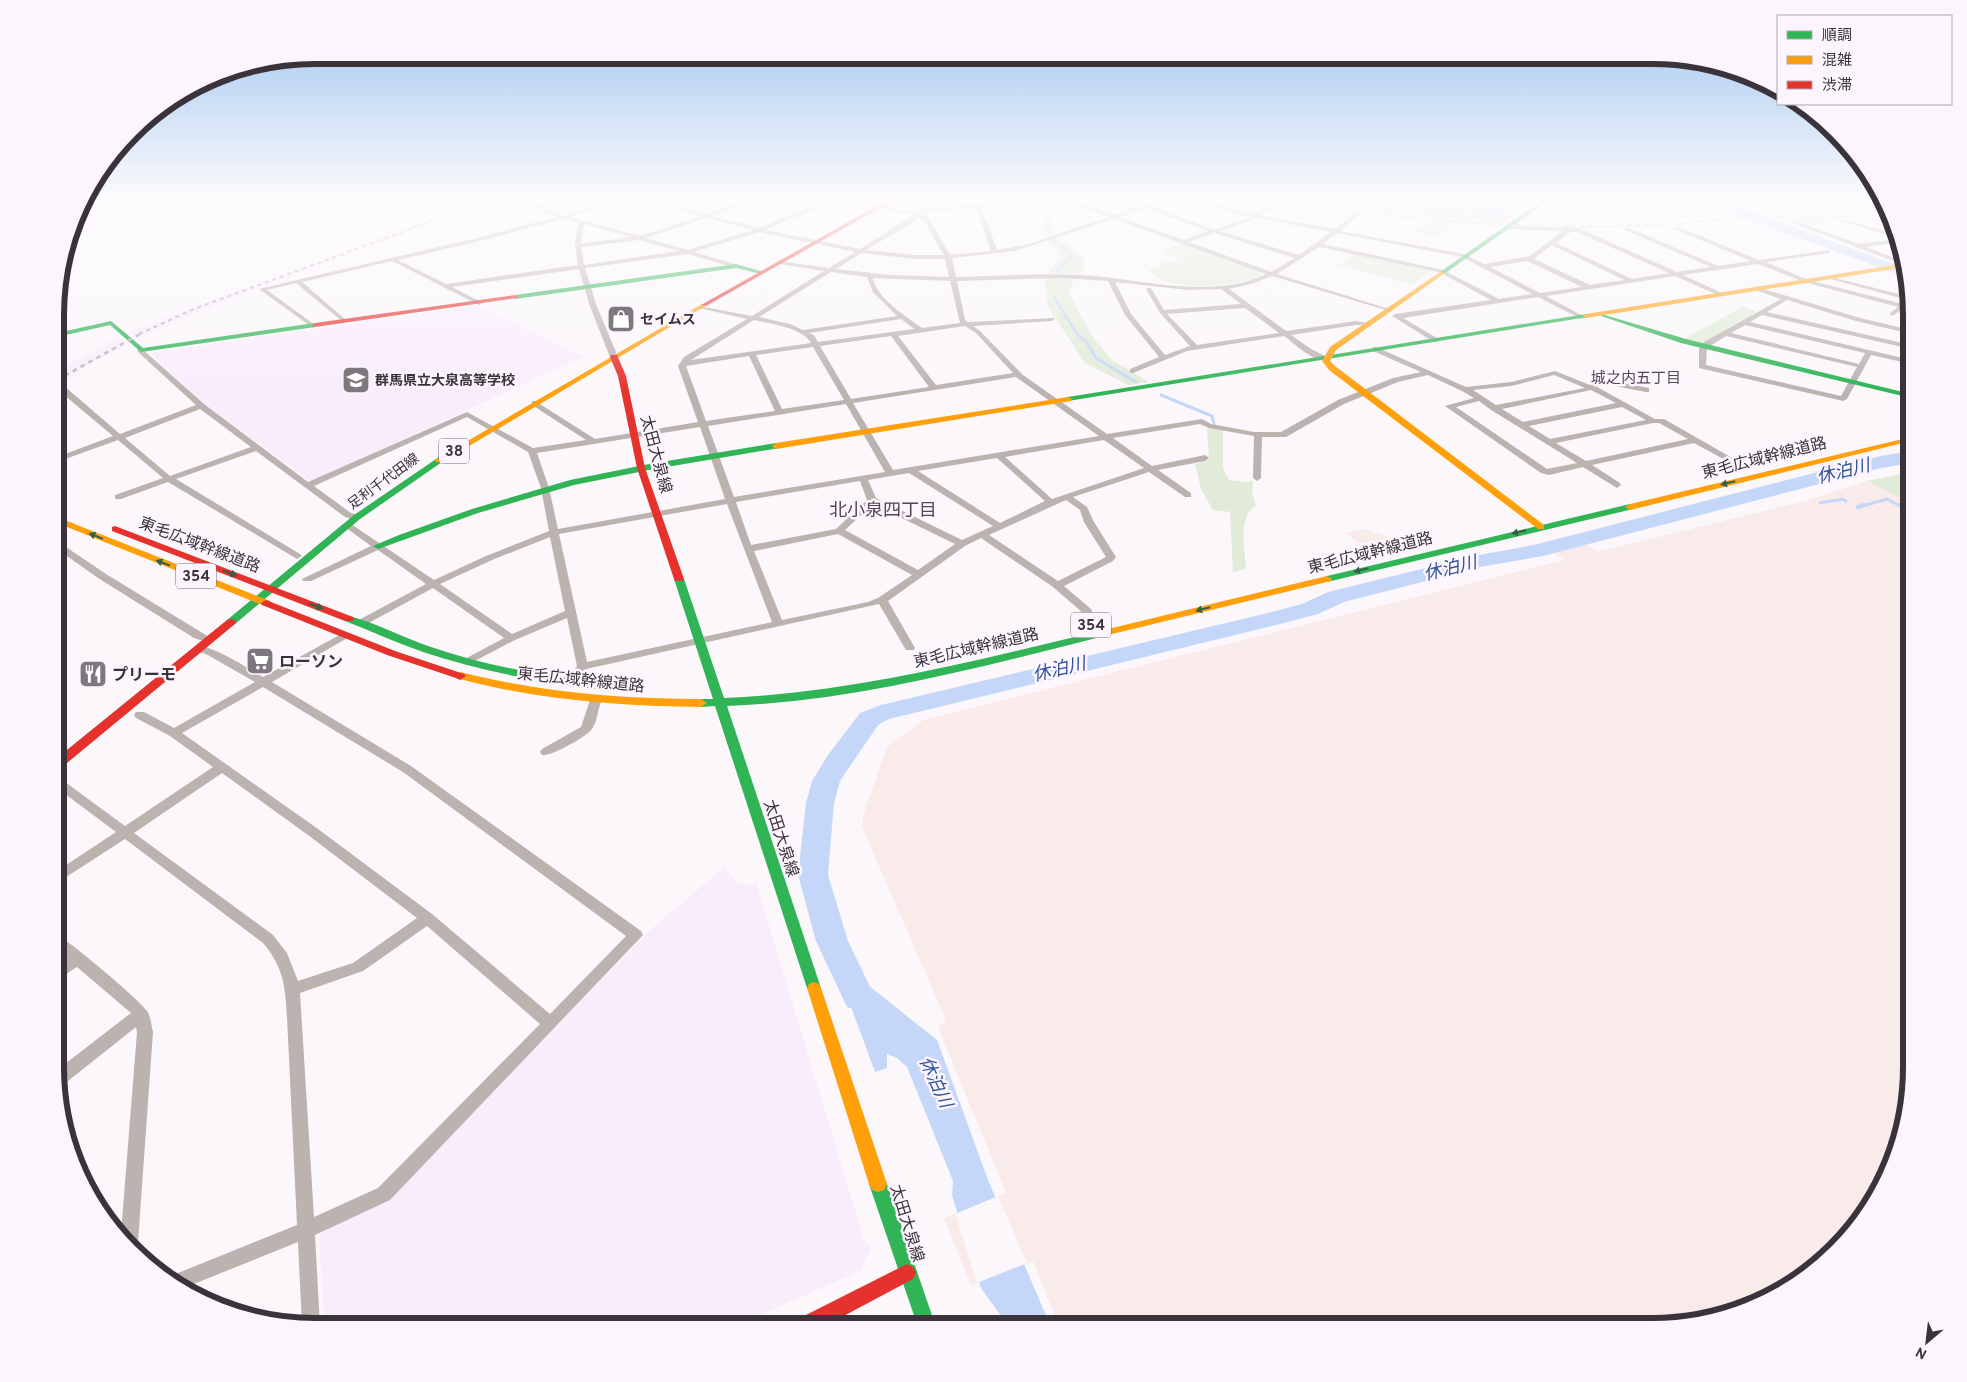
<svg xmlns="http://www.w3.org/2000/svg" width="1967" height="1382" font-family="Overpass,'Noto Sans JP',sans-serif">
	<rect width="100%" height="100%" fill="#fbf7fb"/>
	<path fill="#f9edfc" d="M486,199H498L287,278L291,281L265,287L259,284Z
		M1264,199H1285L1422,217L1503,223L1497,227L1422,221L1339,211Z
		M253,285L259,288L191,315L136,340L127,332Z
		M478,305L583,357L314,480H309L203,403L150,353Z
		M119,336L124,346L92,363L57,386V371Z
		M725,867L736,882L746,885L756,882L864,1240L871,1248L860,1271L732,1327L325,1326L319,1238L329,1227L440,1147L651,929Z"/>
	<path fill="#f8ebea" d="M1562,199H1692L1736,215L1619,223L1544,210Z
		M1867,481L1911,504V1084L1898,1151L1859,1225L1823,1263L1767,1300L1719,1318L1653,1327H1059L1033,1261L971,1286L944,1218L1006,1193L938,1027L946,1020L862,827L863,816L887,747L923,720L1564,560L1541,543L1573,535L1597,552L1809,500Z
		M1363,529L1387,536L1388,538L1360,544L1346,533Z"/>
	<path fill="#e2ebd8" d="M1031,199L1043,201L1051,216L1054,236L1045,237L1042,215Z
		M1291,199H1498L1530,205L1503,222L1398,214Z
		M1839,199H1883L1884,201L1875,206L1864,202L1862,204L1872,207C1839,222 1809,229 1774,217L1824,206Z
		M1428,223L1450,225L1448,226L1452,227L1437,237L1414,232Z
		M1053,238L1059,239L1083,257L1084,267L1080,273H1049L1060,256L1047,241Z
		M1185,244L1261,271L1262,274C1240,287 1189,289 1164,281C1159,280 1153,273 1148,270L1162,267L1159,264L1179,260L1162,250Z
		M1357,254L1432,270L1412,284L1339,265Z
		M1048,278L1074,279L1069,294L1094,339L1112,360L1149,382L1129,385L1085,363L1048,307L1045,281Z
		M1742,307L1757,311L1705,343L1684,339Z
		M1209,428L1223,430V468L1229,480L1247,482L1253,480L1252,492L1256,505C1237,518 1245,548 1246,569L1233,572L1230,512L1213,510L1201,489L1195,464L1209,460L1207,429Z
		M1911,472V504L1867,481Z"/>
	<path fill="#c5d7f8" d="M1305,199H1329L1406,210L1473,215L1492,205L1510,210L1495,218L1475,219L1388,211Z
		M844,966L937,1040L988,1180L1051,1327H1009L981,1288L952,1195L953,1181L907,1067L897,1058L887,1054V1068L875,1072L840,977Z"/>
	<path fill="#fbf7fb" d="M998,1196L1027,1263L977,1283L955,1214Z"/>
	<g fill="none" stroke-linecap="round" stroke-linejoin="round">
		<path stroke="#c5d7f8" stroke-width="2.5" d="M1051,240L1069,251L1072,258L1057,270
			M1054,297L1077,334"/>
		<path stroke="#c5d7f8" stroke-width="3" d="M1076,333L1087,343L1096,358L1136,382
			M1161,395L1212,416L1214,424
			M1820,503L1843,499L1846,501
			M1859,507L1887,499L1902,507"/>
		<path stroke="#c5d7f8" stroke-width="4" d="M1900,505L1911,511
			M1858,507L1864,505"/>
		<path fill="#c5d7f8" fill-rule="evenodd" d="M1700,199H1717L1907,269L1908,278L1702,202Z
			M1911,451V463L1881,468L1543,556L1480,567L1344,602L1318,614L1284,623L889,719L878,725L840,781L834,803L828,875L848,941L875,997L871,1007L859,1011L847,1007L816,941L798,875L806,803L812,781L828,755L860,713L881,705L1272,612L1302,604L1328,592L1479,555L1534,545L1880,456Z"/>
		<path fill="#bcb3b1" fill-rule="evenodd" d="M520,199H527L562,216L624,199H633L570,217L640,236L701,216L640,199H649L707,214L749,200L761,199L758,201L800,211L830,199H846L919,213L918,211L921,209L975,205L974,199H978L980,204L1033,201L1031,204L982,208L997,250L1029,244L1108,217L1065,201L1043,202L1045,199H1070L1114,215L1140,206L1124,199C1132,199 1137,203 1144,204C1152,204 1161,199 1169,199L1151,206L1214,230L1250,217L1187,199H1196L1255,214L1276,200L1278,203L1261,215L1335,229L1356,212L1358,215L1340,231L1464,254L1484,264L1530,256L1563,231L1503,229L1505,226L1578,228L1677,272L1711,267L1625,230V228H1629L1718,266L1751,261L1674,229L1676,226L1759,260L1830,250L1831,251L1828,253L1766,262L1808,280L1903,304L1908,301L1911,303L1894,315H1890V313L1898,307L1804,282L1758,264L1683,275L1722,293L1723,294L1720,296L1675,276L1546,296L1583,316L1584,317L1581,319L1538,297L1403,318L1437,338V342H1434L1392,316L1395,314L1491,300L1439,272L1319,247L1277,274L1389,309V311L1272,276L1251,284L1229,289L1286,331L1356,321L1369,323V325H1356L1291,335L1311,349L1325,356V360C1310,360 1295,344 1284,336L1187,351L1133,373H1130V369L1159,357L1125,315L1108,281L1061,278L957,281L965,320L968,322L1054,318L1055,319L1052,321L973,326L980,331L1023,375L1107,434L1202,419L1211,424L1254,432H1281L1338,400L1393,378L1421,372L1373,351V347H1376L1466,387L1511,382L1555,371L1590,385L1603,379L1649,388V392H1646L1604,384L1597,387L1655,419H1664L1734,459L1733,461H1727L1694,443L1592,465L1620,483L1621,485L1617,488L1583,467L1549,475L1541,473L1445,406L1474,398L1462,391L1428,375L1398,382L1344,404L1286,437H1262L1261,478L1257,481L1253,478L1254,436L1209,428L1200,424L1113,438L1152,466L1205,455L1209,458L1205,461L1158,470L1191,493V497H1185L1149,472L1073,497L1087,507L1094,522L1116,557L1113,561L1064,586L1091,609L1092,611L1091,613H1083L1053,587L981,538L965,546L888,601L915,648L914,650H906L879,604L586,669L576,686L572,687L566,683L577,666L567,618L515,640L467,665L462,662L463,660L504,638L433,588L365,625H357L356,623L357,621L426,584L378,550L311,581H303L302,579L371,546L345,527V523L348,522L434,580L486,556L549,531L541,488L528,452L467,417L314,486L351,513L360,515L362,517L357,520L345,517L256,451L176,479L300,554L302,556L297,559L168,482L121,499H115V495L163,478L118,440L57,462V457L113,436L57,389V385H63L120,434L196,405L138,352L137,350L141,348L204,404L308,482L467,412L533,448L586,440L532,405V401H535L595,439L698,422L678,366L684,357L747,319L699,308V306L752,316L824,271L780,264L777,262L778,261L829,268L855,252L759,232L694,252L738,265V267L736,268L688,254L585,268L596,304L618,357L614,359L610,357L589,304L579,269L452,287L481,302L482,303L479,305L392,261L302,282L345,319L346,320L343,322L296,283L267,290L315,325L316,326L313,328L259,289L481,237L556,217ZM836,200L837,201L914,215L860,249L765,230ZM752,203L795,213L759,228L713,216ZM976,208L991,251L950,255L925,212ZM1145,208L1208,231L1184,240L1119,217ZM922,217L944,255H915L866,250ZM707,218L753,230L688,250L646,238ZM1257,218L1331,232L1299,255L1220,231ZM562,219L578,222L575,245L578,265L446,284L398,260L484,240ZM1114,219L1266,274C1210,301 1140,278 1081,275C1040,273 998,276 956,277L952,258L1015,251ZM584,224L631,237L581,244ZM1571,232H1577L1669,273L1632,279L1556,243ZM1214,233L1295,258L1271,272L1189,242ZM1337,233L1462,257L1532,294L1499,299L1443,270L1323,244ZM639,240L679,251L584,265L581,247ZM1552,245L1624,280L1590,285L1534,259ZM862,253L915,259H945L949,277L889,275L836,269ZM1527,261L1582,287L1540,293L1490,267ZM831,272L867,277L873,292L897,316L803,330L790,324L759,317ZM873,278L950,281L960,323L922,328C906,316 877,299 873,278ZM1115,282L1188,290L1221,289L1241,304L1164,310L1151,288H1147L1146,289L1160,313L1190,346L1165,355L1131,314ZM1245,308L1279,333L1197,345L1167,314ZM901,319L914,329L818,342L814,335L809,333ZM754,320C771,324 802,327 811,343L691,360ZM965,326L976,333L1013,373L936,385L898,336ZM891,336L929,387L851,399L820,346ZM813,347L844,400L782,409L756,355ZM749,356L775,411L706,421L686,366ZM1554,375L1585,388L1496,405L1473,390L1511,386ZM1016,377L1099,436L893,470L853,403ZM1591,390L1616,403L1523,422L1502,409ZM1479,401L1491,410L1577,463L1547,469L1456,407ZM846,404L885,472L734,497L708,426ZM1622,407L1646,420L1550,439L1529,426ZM200,409L251,447L170,476L125,438ZM1653,423H1659L1688,439L1586,461L1556,443ZM700,427L725,499L558,529L549,488L537,453ZM1104,440L1144,468L1052,499L1005,457ZM997,458L1045,501L1000,523L918,471ZM909,473L993,526L962,540L876,498L868,480ZM860,481L867,500L836,529L751,545L736,502ZM1066,500L1080,510L1084,522L1106,557L1058,581L989,535ZM727,504L772,622L587,662L559,534ZM873,504L955,544L918,570L845,530ZM838,534L912,575L878,598L868,602L782,620L754,551ZM550,537L565,611L512,634L440,584L492,560Z
			M1783,200L1788,201L1762,210L1757,209Z
			M1865,202L1887,209L1889,213L1863,205Z
			M1843,219L1898,235L1901,242L1866,247L1905,262L1906,266L1793,223L1798,222L1859,244L1898,239L1843,221Z
			M1827,276L1911,297V301L1827,278Z
			M1757,287L1860,318L1911,330V334L1856,321L1787,300L1767,312L1911,345V349L1762,315L1750,322L1911,360V364L1871,355L1847,399L1843,401L1699,368V348L1704,342L1781,299L1755,290V288ZM1745,325L1865,353L1859,364L1731,333ZM1726,336L1857,367L1841,396L1706,365L1707,348Z
			M57,541L106,574L214,640L209,643L194,638L98,578L57,549Z
			M345,632L350,635L349,637L272,682L411,766L641,931L643,935L390,1200L315,1235L320,1326H302L298,1242L184,1288L167,1279L168,1277L297,1225L287,1017C285,986 284,968 263,943L125,839L57,883V871L116,832L57,788V778L61,779L125,826L213,767L170,736L136,718L134,715L136,712H144L174,728L255,682L206,654L195,651L194,649L195,647C211,643 248,669 263,677ZM263,687L403,772L626,936L550,1014L432,914L318,829L182,733ZM222,773L308,835L417,918L353,963L298,981L287,953L273,935L134,833ZM427,926L540,1024L378,1188L314,1217L300,993L363,971Z
			M596,696L602,700C597,710 598,722 591,730C586,737 550,757 542,755L540,752L542,749L581,727L590,700Z
			M57,935C66,938 140,1000 146,1010C151,1015 151,1025 153,1032L138,1242L135,1248L121,1233L137,1032L136,1027L63,1085L57,1087V1070L131,1013L77,967L57,980V966L67,958L57,950Z"/>
		<path fill="#30b455" fill-rule="evenodd" d="M1544,199H1551L1444,274H1440V272Z
			M736,264L764,272L761,274L736,268L515,299L512,297L515,295Z
			M1598,313L1686,339L1911,394V398L1681,343L1598,315Z
			M1586,314L1588,315V317L1068,401L1064,399L1068,397Z
			M111,321L143,348L315,323L318,325L315,327L141,352L110,325L57,337V333Z
			M776,443L780,446L779,448L649,470L574,485L478,513L381,548L378,549L373,546L399,535L472,509L570,480L649,464Z
			M439,457L442,458V462L360,519L235,624H227L226,622L227,620L354,515Z
			M1630,504L1633,505V509L1327,582L1322,579L1327,576Z
			M679,576L684,579L724,698C855,693 982,659 1108,629L1113,632L1112,634C985,666 857,701 727,706L821,988L819,992L814,994L809,992L807,988L715,706L701,707L695,703L701,699H713L674,579Z
			M349,616C377,623 403,638 431,647C495,669 562,679 629,684L635,688L629,692C559,686 490,674 423,652C397,643 371,631 345,621L344,619L345,617Z
			M878,1176L884,1178L887,1184L936,1327H918L869,1184L872,1178Z"/>
		<path fill="#ff9f0a" fill-rule="evenodd" d="M1906,263V267L1586,318L1583,316L1586,314Z
			M1440,272L1445,273L1336,350L1330,361L1335,366L1544,525V529H1538L1329,370L1322,361L1330,347Z
			M702,304L707,305L442,462H436L435,460Z
			M1068,397L1072,399L1071,401L776,449L772,446L776,443Z
			M1911,437V441L1630,510L1625,507L1630,504Z
			M57,517L270,601L271,603L266,606L262,605L57,523Z
			M1327,576L1332,579L1331,581L1108,635L1103,632L1108,629Z
			M460,672C540,692 619,699 701,699L707,703L701,707C618,706 537,700 456,678L454,676Z
			M814,982L819,984L821,988L887,1184L884,1190L878,1192L872,1190L869,1184L807,988L809,984Z"/>
		<path fill="#e5322d" fill-rule="evenodd" d="M889,199H896L706,306L701,305Z
			M515,295L517,296V298L315,327L312,325L315,323Z
			M611,355H617L626,376L645,468L684,579L683,581H675L674,579L637,468L618,376L610,357Z
			M115,526L353,617L354,619L353,621H345L112,531V527Z
			M266,600L395,651L464,674L466,676L460,680L456,678L387,655L262,605L261,603Z
			M231,619L235,620L236,622L235,624L61,768L57,769V758L227,620Z
			M907,1264L913,1267L916,1273L913,1279L823,1327H794L796,1320Z"/>
		<path stroke="#bbb6b5" stroke-width="2" stroke-dasharray="4 4" stroke-linecap="butt" d="M1277,199C1392,218 1507,229 1623,226C1690,224 1757,219 1821,199
			M139,334L194,309L491,199"/>
		<path stroke="#bbb6b5" stroke-width="2.5" stroke-dasharray="4.5 4.5" stroke-linecap="butt" d="M57,380L142,333"/>
	</g>
	<defs><path id="oneway-solid" d="M-6-.8H1V-3.2L6.5 0L1 3.2V.8H-6Z" transform="scale(1.25)"/></defs>
	<g fill="#366044">
		<use href="#oneway-solid" transform="translate(1728 483) rotate(167)"/>
		<use href="#oneway-solid" transform="translate(1519 532) rotate(167)"/>
		<use href="#oneway-solid" transform="translate(96 536) rotate(-158)"/>
		<use href="#oneway-solid" transform="translate(163 563) rotate(-159)"/>
		<use href="#oneway-solid" transform="translate(1361 570) rotate(166)"/>
		<use href="#oneway-solid" transform="translate(230 573) rotate(21)"/>
		<use href="#oneway-solid" transform="translate(316 606) rotate(21)"/>
		<use href="#oneway-solid" transform="translate(1203 609) rotate(166)"/>
	</g>
	<linearGradient id="sky" x2="0" y2="1"><stop stop-color="#9ac2ee"/><stop offset="0.51" stop-color="#fdfbfd"/><stop offset="1" stop-color="#fdfbfd" stop-opacity="0"/></linearGradient>
	<rect width="1967" height="392" fill="url(#sky)"/>
	<defs>
		<symbol id="shop-square" viewBox="-11 -11 22 22"><rect x="-9" y="-9" width="18" height="18" rx="4" fill="#7e787e" stroke="#fcf5fd"/><path d="M-5-2.5h2.3a2.7 3.5 0 0 1 5.4 0H5L5.5 6h-11ZM-1.5-2.5h3a1.5 2.3 0 0 0-3 0Z" fill="#fff"/></symbol>
		<symbol id="school-square" viewBox="-11 -11 22 22"><rect x="-9" y="-9" width="18" height="18" rx="4" fill="#7e787e" stroke="#fcf5fd"/><path d="M0-5L7-2L0 1L-7-2ZM-4 1L0 2.5L4 1V4Q0 6-4 4Z" fill="#fff"/></symbol>
		<symbol id="supermarket-square" viewBox="-11 -11 22 22"><rect x="-9" y="-9" width="18" height="18" rx="4" fill="#7e787e" stroke="#fcf5fd"/><path d="M-6-5.5h2.5l.6 2H6L4.5 2H-2.5L-4.4-4H-6ZM-1.5 3.2a1.3 1.3 0 1 0 .1 0ZM3 3.2a1.3 1.3 0 1 0 .1 0Z" fill="#fff"/></symbol>
		<symbol id="restaurant-square" viewBox="-11 -11 22 22"><rect x="-9" y="-9" width="18" height="18" rx="4" fill="#7e787e" stroke="#fcf5fd"/><path d="M-5-6h1v4h1v-4h1v4h1v-4h1v5L-1.5 .5V6h-2V.5L-5-1ZM5-6V6H3V1.5H1.5Q1.5-4 5-6Z" fill="#fff"/></symbol>
	</defs>
	<g fill-rule="evenodd">
		<use href="#shop-square" x="605" y="303" width="32" height="32"/>
		<use href="#school-square" x="340" y="364" width="32" height="32"/>
		<use href="#supermarket-square" x="244" y="645" width="32" height="32"/>
		<use href="#restaurant-square" x="77" y="658" width="32" height="32"/>
	</g>
	<g text-anchor="middle" stroke-width="5" stroke-linejoin="round" paint-order="stroke">
		<g font-size="14" font-weight="bold" fill="#3a333b" stroke="#fcf5fd" text-anchor="start">
			<text x="640" y="324">セイムス</text>
			<text x="375" y="385">群馬県立大泉高等学校</text>
		</g>
		<g font-size="14" fill="#3a333b" stroke="#fcf5fd">
			<text transform="translate(383 481) rotate(-36)" y="5">足利千代田線</text>
		</g>
		<g font-size="15" fill="#544557" stroke="#fcf5fd">
			<text x="1636" y="383">城之内五丁目</text>
		</g>
		<g fill="#fcf5fd" stroke="#746d75" stroke-width="1">
			<rect x="439" y="438.5" width="30" height="25" rx="4"/>
			<rect x="176" y="563.5" width="40" height="25" rx="4"/>
			<rect x="1071" y="612.5" width="40" height="25" rx="4"/>
		</g>
		<g font-size="15" font-weight="bold" fill="#3a333b">
			<text x="454" y="456">38</text>
			<text x="196" y="581">354</text>
			<text x="1091" y="630">354</text>
		</g>
		<g font-size="16" fill="#3a333b" stroke="#fcf5fd">
			<text transform="translate(657 454) rotate(75)" y="6">太田大泉線</text>
			<text transform="translate(1764 457) rotate(-14)" y="6">東毛広域幹線道路</text>
			<text transform="translate(200 544) rotate(21)" y="6">東毛広域幹線道路</text>
			<text transform="translate(1370 552) rotate(-14)" y="6">東毛広域幹線道路</text>
			<text transform="translate(976 647) rotate(-13)" y="6">東毛広域幹線道路</text>
			<text transform="translate(581 679) rotate(6)" y="6">東毛広域幹線道路</text>
			<text transform="translate(782 838) rotate(72)" y="6">太田大泉線</text>
			<text transform="translate(908 1223) rotate(73)" y="6">太田大泉線</text>
		</g>
		<g font-size="16" font-weight="bold" fill="#3a333b" stroke="#fcf5fd" text-anchor="start">
			<text x="279" y="667">ローソン</text>
			<text x="112" y="680">プリーモ</text>
		</g>
		<g font-size="18" font-style="italic" fill="#2e5396" stroke="#fcf5fd">
			<text transform="translate(1843 471) rotate(-14)" y="6">休泊川</text>
			<text transform="translate(1450 568) rotate(-14)" y="6">休泊川</text>
			<text transform="translate(1059 669) rotate(-13)" y="6">休泊川</text>
			<text transform="translate(936 1082) rotate(65)" y="6">休泊川</text>
		</g>
		<g font-size="18" fill="#544557" stroke="#fcf5fd">
			<text x="883" y="516">北小泉四丁目</text>
		</g>
	</g>
	<path d="M0 0H1967V1382H0ZM315 64H1652A251 251 0 0 1 1903 315V1067A251 251 0 0 1 1652 1318H315A251 251 0 0 1 64 1067V315A251 251 0 0 1 315 64Z" fill="#fcf5fd" fill-rule="evenodd"/>
	<path fill="none" stroke="#3a333b" stroke-width="6" d="M315 64H1652A251 251 0 0 1 1903 315V1067A251 251 0 0 1 1652 1318H315A251 251 0 0 1 64 1067V315A251 251 0 0 1 315 64Z"/>
	<rect x="1777" y="15" width="175" height="90" fill="#fcf5fd" stroke="#aea7af"/>
	<rect x="1787" y="31" width="25" height="8" fill="#30b455" stroke="#aea7af"/>
	<text x="1822" y="40" font-size="15" fill="#3a333b">順調</text>
	<rect x="1787" y="56" width="25" height="8" fill="#ff9f0a" stroke="#aea7af"/>
	<text x="1822" y="65" font-size="15" fill="#3a333b">混雑</text>
	<rect x="1787" y="81" width="25" height="8" fill="#e5322d" stroke="#aea7af"/>
	<text x="1822" y="90" font-size="15" fill="#3a333b">渋滞</text>
	<g transform="translate(1927 1342) rotate(208)" stroke="#fcf5fd" stroke-width="4" paint-order="stroke">
	<path d="M0-4L9 19L0 12L-9 19Z" fill="#3a333b"/>
	<text y="-8" font-size="14" font-weight="bold" text-anchor="middle" fill="#3a333b">N</text>
	</g>
</svg>
